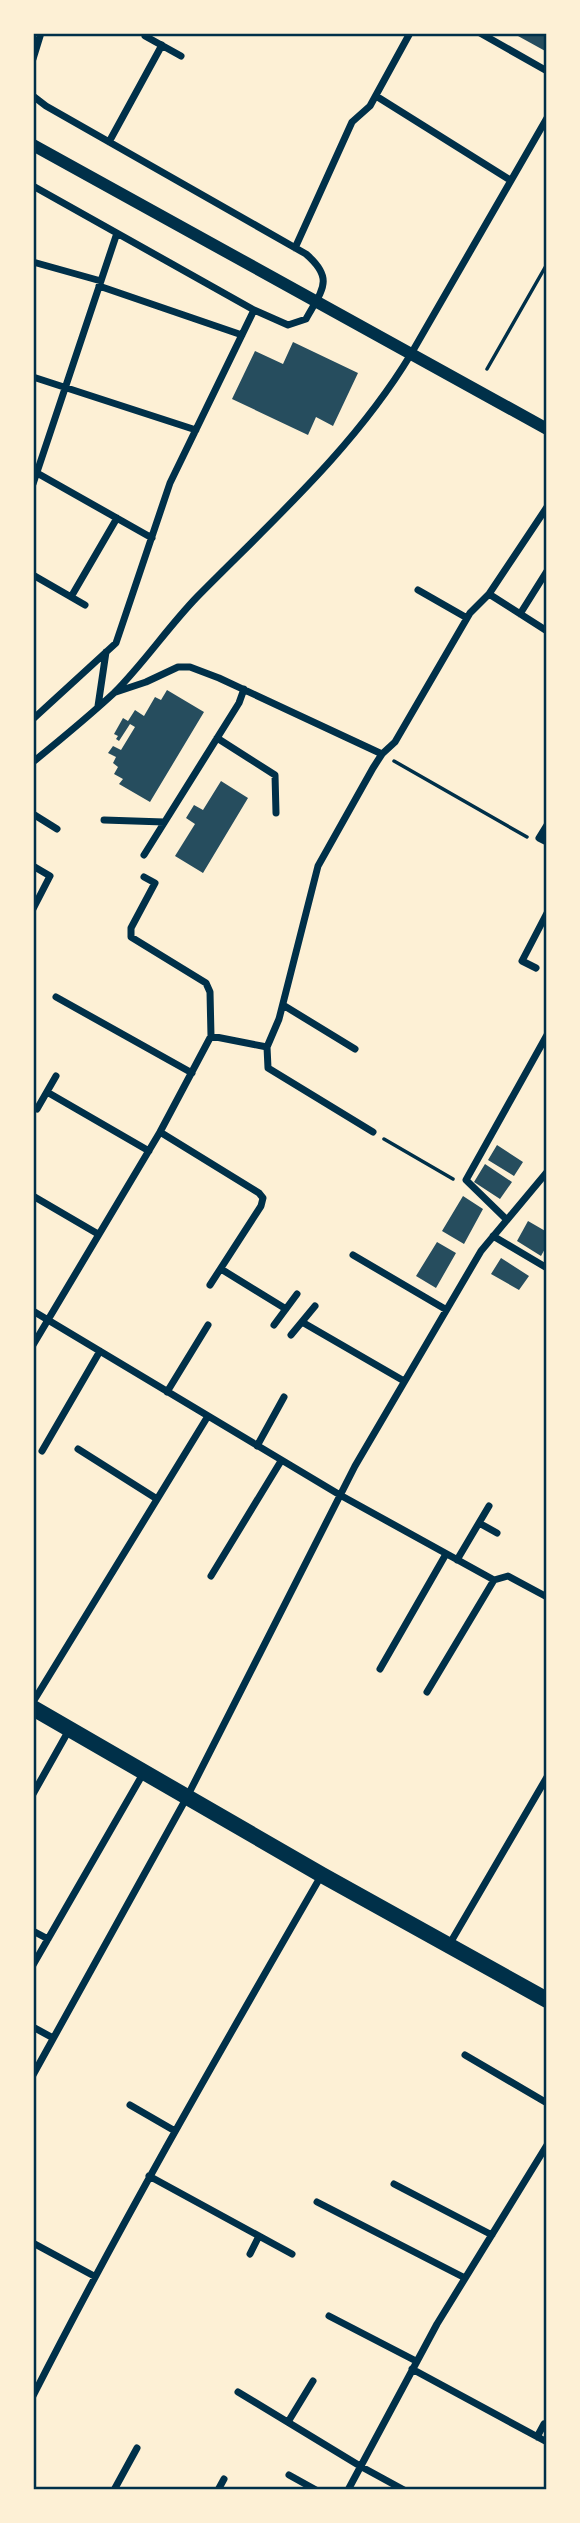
<svg xmlns="http://www.w3.org/2000/svg" width="580" height="2523" font-family="'Roboto Condensed',sans-serif">
	<rect width="100%" height="100%" fill="#fdf0d5"/>
	<path fill="#264d5e" d="M520,33H542L547,36V52L518,36Z
		M293,342L358,373L333,426L316,417L308,435L232,399L255,351L283,364Z
		M167,690L204,712L150,802L119,784L123,779L114,774L118,767L113,763L116,757L108,753L113,746L121,750L135,727L130,724L119,741L116,739L118,736L114,734L123,718L128,721L135,710L144,716L155,697L161,700Z
		M221,781L248,798L203,873L175,856L195,824L186,818L194,805L203,810Z
		M497,1145L523,1162L514,1176L488,1160Z
		M485,1164L512,1182L500,1199L474,1182Z
		M463,1196L483,1209L464,1244L442,1231Z
		M528,1221L547,1232V1245L541,1256L517,1241Z
		M437,1242L456,1253L436,1288L416,1276Z
		M501,1258L529,1276L519,1290L491,1274Z"/>
	<g fill="none" stroke-linecap="round" stroke-linejoin="round">
		<path stroke="#003049" stroke-width="3.5" d="M487,369L547,264
			M394,761L527,837
			M384,1139L453,1179"/>
		<path stroke="#003049" stroke-width="7" d="M480,33L547,71
			M145,36L181,56
			M33,59L41,33
			M33,96L46,106L306,254C335,279 322,290 306,319L288,325L254,310L33,186
			M376,96L510,180
			M109,142L162,45
			M295,248L352,122L370,106L410,33
			M33,262L101,281
			M99,286L242,335
			M33,377L196,430
			M37,473L152,538
			M33,484L117,233
			M33,575L85,605
			M418,590L467,618
			M489,594L547,631
			M71,597L117,518
			M520,614L547,571
			M116,692L146,682L178,667H190L219,678L382,754
			M98,706L106,652
			M33,719L116,643L170,483L254,310
			M217,738L275,775L276,813
			M33,762C60,740 88,717 114,693C144,663 168,627 197,597C273,520 355,447 411,354L547,118
			M33,814L57,829
			M104,820L164,822
			M547,825L539,838L547,842
			M144,855L239,703L244,689
			M33,866L50,876L33,909
			M144,877L155,883L131,928V937L206,983L210,992L211,1036
			M536,968L522,961L547,913
			M56,997L192,1073
			M283,1005L355,1049
			M267,1047L268,1068L373,1132
			M47,1092L149,1151
			M37,1109L56,1076
			M160,1132L259,1193L263,1198L261,1206L210,1285
			M33,1196L98,1234
			M506,1219L466,1180L547,1035
			M493,1236L547,1268
			M353,1255L445,1309
			M221,1269L286,1309
			M33,1311L340,1495L494,1580L508,1576L547,1597
			M302,1322L404,1381
			M274,1325L297,1294
			M291,1335L315,1306
			M33,1345L160,1132L211,1036L267,1047L279,1019L318,866L373,768L382,754L395,742L470,613L489,594L547,507
			M167,1392L208,1325
			M257,1446L284,1397
			M78,1449L157,1499
			M42,1451L100,1351
			M479,1523L497,1533
			M457,1560L489,1506
			M211,1576L281,1461
			M380,1669L446,1554
			M427,1692L494,1580
			M33,1702L208,1416
			M33,1794L69,1730
			M33,1931L48,1939
			M449,1945L547,1777
			M33,1965L144,1772
			M33,2027L53,2038
			M465,2055L547,2103
			M33,2075L187,1797L355,1466L481,1251L547,1172
			M130,2105L175,2131
			M149,2176L292,2254
			M394,2184L492,2235
			M317,2202L465,2278
			M33,2243L94,2276
			M250,2254L259,2236
			M329,2316L416,2361
			M412,2369L547,2442
			M238,2392L360,2466L404,2490
			M33,2396C123,2219 222,2048 321,1876
			M288,2422L313,2381
			M537,2437L544,2424
			M289,2475L316,2490
			M33,2489L34,2490
			M114,2490L137,2448
			M218,2490L224,2479
			M348,2490L437,2324L547,2145"/>
		<path stroke="#003049" stroke-width="12" d="M33,145L547,429"/>
		<path stroke="#003049" stroke-width="16" d="M33,1708L322,1875L547,2000"/>
	</g>
	<rect width="580" height="2523" fill="none" stroke="#fdf0d5" stroke-width="70"/>
	<rect x="35" y="35" width="510" height="2453" fill="none" stroke="#003049" stroke-width="2.5"/>
</svg>
